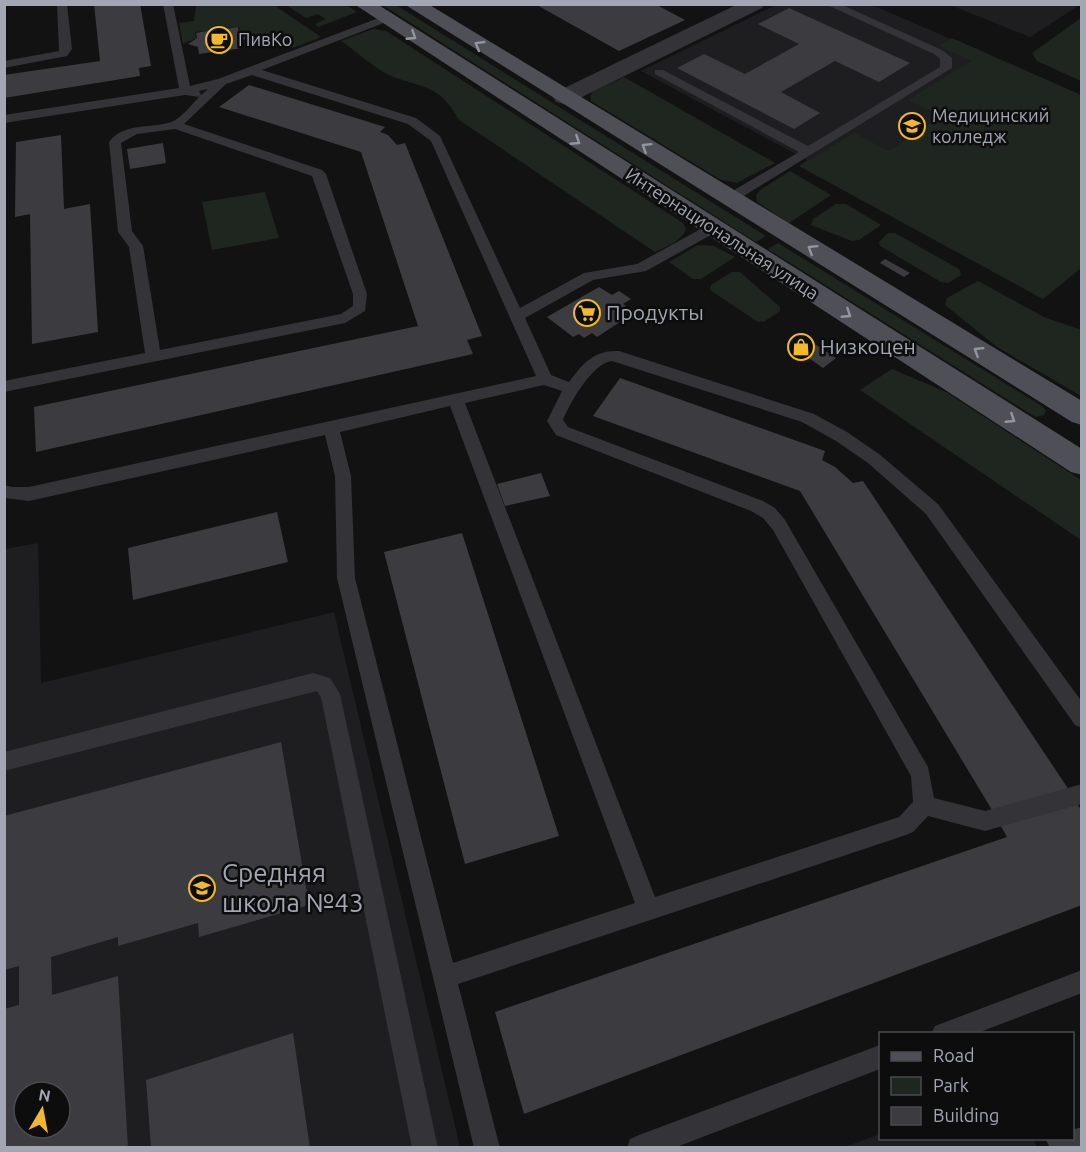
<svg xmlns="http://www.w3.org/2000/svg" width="1086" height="1152" font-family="Ubuntu,sans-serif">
	<rect width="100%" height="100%" fill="#121213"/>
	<path fill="#1e1e20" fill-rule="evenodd" d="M1081,4L1030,37L950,5V4Z
		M776,5H872L1081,95V268L1043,299L799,166L807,160L641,71Z
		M38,543L41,683L334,612L460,1147L5,1148V549ZM24,1092H60V1128H24Z
		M880,1134V1138L1033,1139L1037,1147H845Z"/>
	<path fill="#1e261f" d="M196,5H274L321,37L293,48L240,32L239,27L227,28L216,25L207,31L195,32L196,38L183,44L179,23L194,21Z
		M286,5H346L357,12L318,27L315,24L326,19L318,14L306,18Z
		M388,5H396L766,236L756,242L384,6Z
		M1081,18V81L1037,61L1032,53Z
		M373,29L386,31L683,223L686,229C681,242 667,246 655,252L459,120C439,84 425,89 391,76C374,68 357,52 341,41Z
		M952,38L1081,95V268L1043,299L799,166L854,133L889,151L941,116L908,100L971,61L938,46Z
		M624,77L775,163L737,183L721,180L591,101L590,96L593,92Z
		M790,171L831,195L789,223L757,202L756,195L760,190Z
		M265,192L279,238L212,250L202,202Z
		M836,204H846L881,225L859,240L852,241L811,225L813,219Z
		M888,233H895L959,269L961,275L948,283L941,282L880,246L879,242Z
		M778,243L1042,406L1046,411L1044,415L1036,417L1032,415L768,249Z
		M698,245L714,246L735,257L701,279H693L669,262Z
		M732,272H740L780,307V311L765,321L758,322L710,290L711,285Z
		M978,281L1044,317L1081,330V396L997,347L945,305L947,298Z
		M892,369L946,392L1081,480V540L860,390Z"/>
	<path fill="#3c3c40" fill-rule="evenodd" d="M94,4H140L151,66L139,68L140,76L4,98V75L100,61Z
		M535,4H655L685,20L619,51Z
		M789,8L910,63L879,82L835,61L781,92L820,113L794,129L677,68L704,54L745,74L799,44L758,24Z
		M216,26L226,29L238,27L239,33L249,36L241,42L242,48L229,50L222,55L213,52L199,54L198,47L188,44L197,38L196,33L207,31Z
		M249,85L385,127L380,132L388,135L397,145L405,143L482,336L467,340L473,354L36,452L34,407L418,326L361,152L219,107Z
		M61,135L64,209L90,204L98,332L32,344L30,214L15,217L16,142Z
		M163,143L166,163L130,169L127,149Z
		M885,259L910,273L904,277L880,263Z
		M599,287L612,295L619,291L631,299L623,304L626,306L618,311L623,315L616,319L620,322L597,337L592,333L584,338L579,334L573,337L547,317Z
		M804,337L836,358L823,368L790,345Z
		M620,378L825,451L822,460L835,467L853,483L863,481L1071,793L995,815L800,491L593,416Z
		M541,473L550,496L505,506L497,484Z
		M277,512L288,562L133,600L128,548Z
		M462,533L559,836L465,864L384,552Z
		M281,742L309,905L199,937L198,923L118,946V937L51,957L52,995L118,976L128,1148H4V1009L19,1005V966L4,970V816ZM24,1092H60V1128H24Z
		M1075,801L1082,811V905L524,1114L495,1012L1007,837L999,823Z
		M293,1033L310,1148H151L146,1080Z
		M1082,1127V1148H1050L1046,1140L1072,1138V1130Z"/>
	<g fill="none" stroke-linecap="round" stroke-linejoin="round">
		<path fill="#333338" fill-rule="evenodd" d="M57,4H67L72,49L67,56L4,68V61L59,51Z
			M163,4H173L190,86L218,79L381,17H389V21L262,70L416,118L440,136L520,308L584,273L637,264L708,225H718L720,228L718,231L646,271L593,280L525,318L551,375L569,382C583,363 594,350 619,351L814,414L847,432L879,454L938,504L1082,702V728L1075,725L926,514L868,463L836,441L802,422L612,361C593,362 569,404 563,420L568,427L763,501L775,508L785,520L928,767L934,798L985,811L1082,784V804L985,831L928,816L913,832L906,835L458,984L500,1148H474L337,578L335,476L325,435L29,501L4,498V485L12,487H29L536,376L431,141L408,124L252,75L226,84L184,124L322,170L326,174L367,294L365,311L345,323L4,392V381L145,353L129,247L118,232L109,142C124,122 150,129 171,122C181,119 192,104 199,97L185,95L4,123V115L179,88ZM208,89L201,95L199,91ZM175,129L312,176L353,294V306L341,314L160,350L143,246L132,231L121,143L137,134ZM544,385L562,391L547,421L556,435L751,511L763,518L773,530L911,776L913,802L899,817L655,897L465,403ZM450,406L635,903L453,963L355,578L351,476L340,432Z
			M825,4H840L942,50L952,58V68L734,202H724L722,199L724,196L799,152L655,74V70H663L808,146L940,67V59L934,54Z
			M313,673L330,678L340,694L438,1148H412L321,697L317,691L4,771V752Z
			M1082,970V993L975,1034H931L935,1026Z
			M880,1045V1069L674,1148H627L630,1139L639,1135Z"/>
		<path fill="#333338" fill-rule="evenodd" d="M738,4H764L762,8L572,102L564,104L556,102L553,97L556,92Z"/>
		<path fill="#4f5057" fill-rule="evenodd" d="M354,4H377L1082,449V475L1071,472Z
			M404,4H428L1082,401V425L1072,422Z"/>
	</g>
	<defs><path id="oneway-chevron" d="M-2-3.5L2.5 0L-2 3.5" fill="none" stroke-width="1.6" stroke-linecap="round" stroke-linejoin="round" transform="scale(1.5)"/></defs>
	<g stroke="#9296a1">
		<use href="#oneway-chevron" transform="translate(412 36) rotate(33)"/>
		<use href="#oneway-chevron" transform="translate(479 45) rotate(-149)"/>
		<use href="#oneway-chevron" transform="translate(576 141) rotate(33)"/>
		<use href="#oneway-chevron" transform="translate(646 147) rotate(-148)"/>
		<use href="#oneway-chevron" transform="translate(812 249) rotate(-148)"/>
		<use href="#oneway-chevron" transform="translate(847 314) rotate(33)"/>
		<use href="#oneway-chevron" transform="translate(978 351) rotate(-148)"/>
		<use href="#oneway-chevron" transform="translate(1011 419) rotate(33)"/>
	</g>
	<defs>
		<symbol id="cafe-ring" viewBox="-11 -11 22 22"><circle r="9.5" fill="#0d0d0e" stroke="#f1ba2c" stroke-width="1.5"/><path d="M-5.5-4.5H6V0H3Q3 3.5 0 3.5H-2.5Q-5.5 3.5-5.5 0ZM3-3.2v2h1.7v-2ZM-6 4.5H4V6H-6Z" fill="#f1ba2c"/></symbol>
		<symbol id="university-ring" viewBox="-11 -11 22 22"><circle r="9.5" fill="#0d0d0e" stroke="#f1ba2c" stroke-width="1.5"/><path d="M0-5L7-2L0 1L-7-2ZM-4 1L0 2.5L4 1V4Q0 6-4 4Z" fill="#f1ba2c"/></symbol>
		<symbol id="supermarket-ring" viewBox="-11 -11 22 22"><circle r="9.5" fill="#0d0d0e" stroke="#f1ba2c" stroke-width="1.5"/><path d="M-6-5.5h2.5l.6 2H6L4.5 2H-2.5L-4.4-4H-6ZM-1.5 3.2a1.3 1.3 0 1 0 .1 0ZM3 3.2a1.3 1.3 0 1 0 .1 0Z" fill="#f1ba2c"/></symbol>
		<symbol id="shop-ring" viewBox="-11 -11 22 22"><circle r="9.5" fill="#0d0d0e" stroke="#f1ba2c" stroke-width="1.5"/><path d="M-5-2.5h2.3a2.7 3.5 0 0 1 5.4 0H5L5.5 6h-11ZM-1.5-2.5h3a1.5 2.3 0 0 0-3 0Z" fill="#f1ba2c"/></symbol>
		<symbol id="school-ring" viewBox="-11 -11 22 22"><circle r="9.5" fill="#0d0d0e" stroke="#f1ba2c" stroke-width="1.5"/><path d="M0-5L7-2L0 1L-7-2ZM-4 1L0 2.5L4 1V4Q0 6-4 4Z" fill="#f1ba2c"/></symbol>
	</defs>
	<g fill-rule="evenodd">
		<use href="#cafe-ring" x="204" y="25" width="30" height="30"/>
		<use href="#university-ring" x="897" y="111" width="30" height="30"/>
		<use href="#supermarket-ring" x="572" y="298" width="30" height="30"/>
		<use href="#shop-ring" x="786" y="332" width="30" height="30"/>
		<use href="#school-ring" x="187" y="873" width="30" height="30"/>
	</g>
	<g text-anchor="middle" stroke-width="5" stroke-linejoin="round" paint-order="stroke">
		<g font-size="18" fill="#a3a7b4" stroke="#0d0d0e" text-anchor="start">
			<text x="238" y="46">ПивКо</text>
			<text x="932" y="122">Медицинский<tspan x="932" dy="21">колледж</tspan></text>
		</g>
		<g font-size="18" fill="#a3a7b4" stroke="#0d0d0e">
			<text transform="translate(722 234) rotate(33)" y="6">Интернациональная улица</text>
		</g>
		<g font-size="21" fill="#a3a7b4" stroke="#0d0d0e" text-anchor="start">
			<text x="606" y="320">Продукты</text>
			<text x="820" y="354">Низкоцен</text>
		</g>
		<g font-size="26" fill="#a3a7b4" stroke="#0d0d0e" text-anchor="start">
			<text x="222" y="882">Средняя<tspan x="222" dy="30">школа №43</tspan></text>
		</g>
	</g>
	<rect width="1086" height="1152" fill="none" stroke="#a3a7b4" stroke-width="12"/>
	<rect x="879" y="1032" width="195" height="108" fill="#0d0d0e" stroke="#494b50" stroke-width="1.5"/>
	<rect x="891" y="1052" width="30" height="9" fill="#4f5057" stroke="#494b50" stroke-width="1.5"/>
	<text x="933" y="1062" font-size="18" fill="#a3a7b4">Road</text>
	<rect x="891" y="1077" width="30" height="18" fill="#1e261f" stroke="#494b50" stroke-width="1.5"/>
	<text x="933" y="1092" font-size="18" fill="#a3a7b4">Park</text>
	<rect x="891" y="1107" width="30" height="18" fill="#3c3c40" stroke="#494b50" stroke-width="1.5"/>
	<text x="933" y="1122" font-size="18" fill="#a3a7b4">Building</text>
	<g transform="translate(42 1110) rotate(10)"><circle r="28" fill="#0d0d0e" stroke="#494b50" stroke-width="1.5"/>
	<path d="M0-4.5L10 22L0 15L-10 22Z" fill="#f1ba2c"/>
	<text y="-9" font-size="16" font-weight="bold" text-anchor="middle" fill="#a3a7b4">N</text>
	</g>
</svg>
